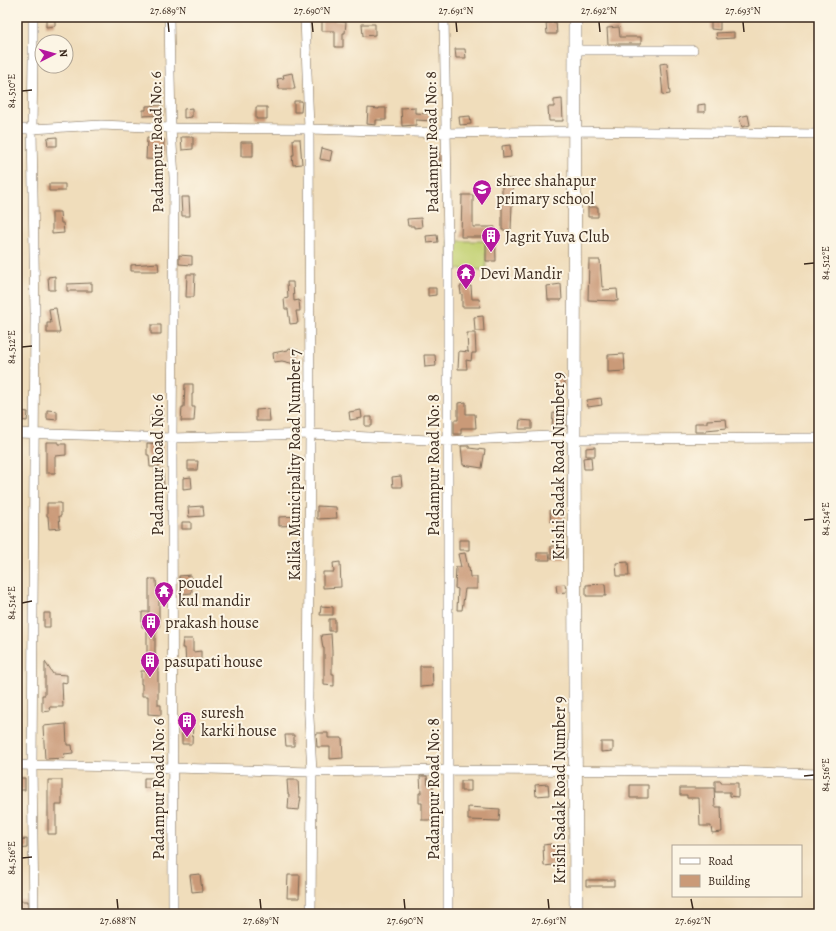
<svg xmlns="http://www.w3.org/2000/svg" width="836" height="931" font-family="Alegreya,serif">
	<rect width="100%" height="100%" fill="#fcf5e5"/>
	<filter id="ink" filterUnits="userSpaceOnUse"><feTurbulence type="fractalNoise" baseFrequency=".025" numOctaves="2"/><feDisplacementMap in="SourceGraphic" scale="8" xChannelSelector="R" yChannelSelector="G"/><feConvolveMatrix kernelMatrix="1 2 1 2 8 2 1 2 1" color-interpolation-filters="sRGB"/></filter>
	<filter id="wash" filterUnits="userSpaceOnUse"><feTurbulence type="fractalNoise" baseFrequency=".012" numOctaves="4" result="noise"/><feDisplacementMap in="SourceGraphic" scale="16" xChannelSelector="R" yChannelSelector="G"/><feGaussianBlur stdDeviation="0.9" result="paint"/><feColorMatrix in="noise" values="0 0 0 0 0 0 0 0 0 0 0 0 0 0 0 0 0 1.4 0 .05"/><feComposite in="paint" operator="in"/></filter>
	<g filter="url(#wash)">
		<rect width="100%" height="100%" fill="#f0ddbb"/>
		<path fill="#c3d173" stroke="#7f7e48" d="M449,241H486V270L449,269Z"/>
		<g id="blocks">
			<path fill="#ca9a78" d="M711,17H720V30L711,29Z
				M322,19H335V21L346,22L345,33H343V47H335V31H322Z
				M46,20H55V26L46,27Z
				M556,22L557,34H547L546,23Z
				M362,24H375V35L363,36Z
				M619,27L620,37H641V44H608L607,28Z
				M734,32V38L717,39L716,33Z
				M455,49H465L466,58H456Z
				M667,63L670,94L663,95L660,64Z
				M292,73L295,89H279L277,79L284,78L283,75Z
				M562,99L563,121H549L548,107H554V100Z
				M294,101H302L301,112H294Z
				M705,104V112H698V105Z
				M162,105L163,115L143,116V110H146V106Z
				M256,107H267V119H256Z
				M415,107V113L433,114V121L416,120V125L402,126L401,108Z
				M192,108V117L184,118V109Z
				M368,108L379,109V108H386V120H376V125L367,124Z
				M748,115L750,125L742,127L739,117Z
				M470,116L471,124L460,125L459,117Z
				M57,137V146H48L47,138Z
				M181,137H193V149L182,150Z
				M147,138L164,139L163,160L146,159Z
				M293,139H300L302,164L293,165L292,155H294Z
				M241,142H253V156H241Z
				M510,145L511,157L503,158L502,146Z
				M322,148L332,151L330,161L320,159Z
				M439,152L440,161L431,163L429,154Z
				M502,179H513L511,230H502Z
				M49,184H65V191H49Z
				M462,195H473V227H495L496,261H486V237H461Z
				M181,197H189L190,216H182Z
				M588,207H598V217H588Z
				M52,212H60L61,223H63L64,233L52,234Z
				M421,218L422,227L414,228V226H408L407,219Z
				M437,235L438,242L427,243L426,236Z
				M179,255L192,256V265L179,264Z
				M589,260H600L602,287H604L603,290L617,289L618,301L588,300Z
				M158,263L159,271H131V265Z
				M187,274H195L194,297H186Z
				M55,276V290H49L48,277Z
				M287,282H293L294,301L299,300L300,311H296L298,323L290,324L288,309H285L284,299L288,298Z
				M92,283V291H67V284Z
				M561,284L562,300H548L547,286Z
				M460,286H471L472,299H479L480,307H462V294H461Z
				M428,288H436V295L428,296Z
				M56,308L60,333H47V323H51L49,309Z
				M483,316L484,331H475L474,317Z
				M151,325H161V334H151Z
				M467,333H475L476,353H472L471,361L466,360L467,369H458L459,351L469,352H468Z
				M289,348L298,350L295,364L282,361L274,362L273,353L288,350Z
				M624,354L625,371L608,372V355Z
				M424,355H435L436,366L425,367Z
				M564,376L565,386L556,387L555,377Z
				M185,384H193V394H192V407H195L194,421H181L182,407H184Z
				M601,398L602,405L588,407L587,400Z
				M466,402V414H475L476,428H461V434H454V420H458V403Z
				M155,406H163L162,426H150V416H155Z
				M269,409L270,421H256V410Z
				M47,410L57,411V420L47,419Z
				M361,410L362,418L350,420L349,412Z
				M18,411L28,412L27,421L17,420Z
				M553,413L566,414V429L552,428Z
				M365,417H372V426H365Z
				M726,419L727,428L706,430V432H695V423H707V420Z
				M520,420L532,421V429H519Z
				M46,442H58V444H66V455L55,456V473H46Z
				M147,443L163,444L162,455H159V467H150L149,455H147Z
				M461,446H469V448L485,450L482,468L463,465Z
				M595,447V456H586V448Z
				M591,457L592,469H584L583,458Z
				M188,461H198L197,470H188Z
				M155,469H163L164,487L156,488Z
				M401,476L402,487H393L392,477Z
				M191,477L192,488L183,489V478Z
				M47,503H61V516H59L60,528L49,529L48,516H47Z
				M203,506L204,516L189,517L188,507Z
				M317,506L336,507L337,518L317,519Z
				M563,509L564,521L551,522L550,510Z
				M300,516V525L279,526V517Z
				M182,522H191V529H182Z
				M459,540H469V550H459Z
				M551,546H566V558H551Z
				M465,553L468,567H469L470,577H477V589H465L462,610H457L458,589L455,588L456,567H461L458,554Z
				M537,553H549L550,560H537Z
				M340,562L341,587L323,588V572H334L333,563Z
				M628,562L629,576H617L616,563Z
				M191,575L192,593L180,594L179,576Z
				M149,579H156L157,597H159V627H155V662H157L158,671V705H161V715L148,714V696H142V684H141V671H146L145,663H147V627H142V612H149Z
				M565,584L566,592L557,593L556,585Z
				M605,584L606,596H586V585Z
				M321,606L333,607V615H320Z
				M44,613H50V627H44Z
				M329,619H335V631H329Z
				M331,634L332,651V674H334V686L324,685V648H323L321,635Z
				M183,639H193V652L201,651V665L186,666L185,648H182Z
				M45,662L53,674L67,675V683L62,682L63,707H49L50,711L42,712V695H45Z
				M420,666H432L433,686L420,687Z
				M184,722H193L192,744H182V733H184Z
				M66,724L67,745H72L73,753L64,754L65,758L45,759L43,726Z
				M316,733H328V738H342L343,758L330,759V747H317Z
				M285,735H294V746H286Z
				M601,742H613V751L601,752Z
				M420,776H427L428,785H433V792H435V820H422V803H419V793H421Z
				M17,778H25V790H17Z
				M144,778H156V788H144Z
				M48,780H62V805H56V834H48Z
				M287,780H298L299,797H301L299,810L288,809L289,794H288Z
				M461,781H471V791H461Z
				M715,781H721V783H738V797L730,796V792H715Z
				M548,784L549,795L536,796L535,785Z
				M630,785H648V798H630Z
				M680,788H714L715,807H721L722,832L712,833L711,826H700L699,798H687V795H680Z
				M468,807L500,809L499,821L468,820Z
				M27,839V848L19,849V846H17V840Z
				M551,844V847L558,846V854H561L562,864L544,866L543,845Z
				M200,874L202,891L192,892L190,875Z
				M288,875H300L299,898H287Z
				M586,880H614V886H586Z
				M17,901H28V910L17,911Z"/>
		</g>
	</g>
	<g filter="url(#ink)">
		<use href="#blocks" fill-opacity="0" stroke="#7a6955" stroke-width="1"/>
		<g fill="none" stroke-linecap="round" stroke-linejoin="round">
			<defs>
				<path id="street" d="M33,17V58L32,129L35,315L32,765L34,914
					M169,17L171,128L174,178L172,438L173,914
					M305,17L309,129L310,434L308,699L312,772L311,914
					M444,17L448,243V914
					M575,50H693
					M17,129H32L101,125L171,128L309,129L446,133L574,131L819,134
					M17,433L172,438L310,434L448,441L549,436H563L574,439L819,438
					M17,765L174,768L312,772L448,770L729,771L819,774"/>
				<path id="secondary" d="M575,17L574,439L576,914"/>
			</defs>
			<use href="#street" stroke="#7a6955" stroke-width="10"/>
			<use href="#secondary" stroke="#7a6955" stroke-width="14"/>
			<use href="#street" stroke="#fff" stroke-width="9"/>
			<use href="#secondary" stroke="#fff" stroke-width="13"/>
		</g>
	</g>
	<path fill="none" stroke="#3b2a1e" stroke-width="1.5" d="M168,22L169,32M312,22L313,32M456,22L457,32M599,22L600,32M743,22L744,32M22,91L32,90M804,264L814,263M22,347L32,346M804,520L814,519M22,603L32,601M804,776L814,775M22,858L32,857M117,899L118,909M260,899L261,909M404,899L405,909M548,899L549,909M691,899L693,909"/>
	<defs>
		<symbol id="school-pin" viewBox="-11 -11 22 30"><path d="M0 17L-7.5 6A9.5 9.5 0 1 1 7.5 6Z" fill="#b5179e" stroke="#fcf5e5"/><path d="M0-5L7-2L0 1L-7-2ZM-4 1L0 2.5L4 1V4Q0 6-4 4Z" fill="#fff"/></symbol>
		<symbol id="building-pin" viewBox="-11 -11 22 30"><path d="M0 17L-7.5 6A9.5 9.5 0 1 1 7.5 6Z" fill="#b5179e" stroke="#fcf5e5"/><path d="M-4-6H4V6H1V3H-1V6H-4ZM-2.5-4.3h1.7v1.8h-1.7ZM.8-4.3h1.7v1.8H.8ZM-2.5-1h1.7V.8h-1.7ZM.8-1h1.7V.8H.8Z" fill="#fff"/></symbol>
		<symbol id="temple-pin" viewBox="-11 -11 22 30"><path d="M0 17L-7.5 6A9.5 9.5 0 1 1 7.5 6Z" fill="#b5179e" stroke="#fcf5e5"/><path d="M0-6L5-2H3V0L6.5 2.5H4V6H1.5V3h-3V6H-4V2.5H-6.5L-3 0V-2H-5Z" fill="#fff"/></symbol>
	</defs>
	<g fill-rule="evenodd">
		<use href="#school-pin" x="471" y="178" width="22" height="30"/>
		<use href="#building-pin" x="480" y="225" width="22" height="30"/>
		<use href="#temple-pin" x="455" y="262" width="22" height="30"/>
		<use href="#temple-pin" x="153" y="580" width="22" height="30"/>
		<use href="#building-pin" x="140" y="611" width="22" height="30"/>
		<use href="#building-pin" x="139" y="650" width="22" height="30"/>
		<use href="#building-pin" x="176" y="710" width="22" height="30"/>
	</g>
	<g text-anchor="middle" stroke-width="4" stroke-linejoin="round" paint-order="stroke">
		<g font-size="16" fill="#3b2a1e" stroke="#fcf5e5">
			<text transform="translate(156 142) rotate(-91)" y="6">Padampur Road No: 6</text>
			<text transform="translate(431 142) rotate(-91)" y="6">Padampur Road No: 8</text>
			<text transform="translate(157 465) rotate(-90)" y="6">Padampur Road No: 6</text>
			<text transform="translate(294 465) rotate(-90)" y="6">Kalika Municipality Road Number 7</text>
			<text transform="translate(433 465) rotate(-90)" y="6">Padampur Road No: 8</text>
			<text transform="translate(558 466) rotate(-90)" y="6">Krishi Sadak Road Number 9</text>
			<text transform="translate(158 789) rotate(-90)" y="6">Padampur Road No: 6</text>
			<text transform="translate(433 789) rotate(-90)" y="6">Padampur Road No: 8</text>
			<text transform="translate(559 790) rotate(-90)" y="6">Krishi Sadak Road Number 9</text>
		</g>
		<g font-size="16" fill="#3b2a1e" stroke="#fcf5e5" text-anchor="start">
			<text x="496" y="186">shree shahapur<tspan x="496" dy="18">primary school</tspan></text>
			<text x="505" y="242">Jagrit Yuva Club</text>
			<text x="480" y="279">Devi Mandir</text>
			<text x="178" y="588">poudel<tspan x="178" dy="18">kul mandir</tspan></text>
			<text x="165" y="628">prakash house</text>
			<text x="164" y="667">pasupati house</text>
			<text x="201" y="718">suresh<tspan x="201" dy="18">karki house</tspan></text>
		</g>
	</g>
	<rect width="836" height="931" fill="none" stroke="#fcf5e5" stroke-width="44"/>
	<rect x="672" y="845" width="130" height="52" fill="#fcf5e5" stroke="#afa495"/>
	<rect x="680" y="858" width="20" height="6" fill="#ffffff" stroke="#afa495"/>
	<text x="708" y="865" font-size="12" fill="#3b2a1e">Road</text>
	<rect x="680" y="875" width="20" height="12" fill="#ca9a78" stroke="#afa495"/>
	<text x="708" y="885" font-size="12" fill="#3b2a1e">Building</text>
	<g transform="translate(54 54) rotate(84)"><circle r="19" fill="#fcf5e5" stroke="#afa495"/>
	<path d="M0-3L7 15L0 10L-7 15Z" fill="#b5179e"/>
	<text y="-6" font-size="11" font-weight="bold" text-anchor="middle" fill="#3b2a1e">N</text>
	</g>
	<rect x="22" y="22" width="792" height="887" fill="none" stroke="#3b2a1e" stroke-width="1.5"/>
	<g font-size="10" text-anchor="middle" fill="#3b2a1e">
		<text x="168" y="14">27.689°N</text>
		<text x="312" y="14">27.690°N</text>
		<text x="456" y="14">27.691°N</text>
		<text x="599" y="14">27.692°N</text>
		<text x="743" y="14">27.693°N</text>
		<text transform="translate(11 91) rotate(-90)" y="4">84.510°E</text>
		<text transform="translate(825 263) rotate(-90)" y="4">84.512°E</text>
		<text transform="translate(11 347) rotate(-90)" y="4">84.512°E</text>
		<text transform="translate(825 519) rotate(-90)" y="4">84.514°E</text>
		<text transform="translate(11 603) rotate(-90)" y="4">84.514°E</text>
		<text transform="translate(825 775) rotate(-90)" y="4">84.516°E</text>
		<text transform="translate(11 858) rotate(-90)" y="4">84.516°E</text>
		<text x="118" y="924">27.688°N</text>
		<text x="261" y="924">27.689°N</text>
		<text x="405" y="924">27.690°N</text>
		<text x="549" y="924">27.691°N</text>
		<text x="693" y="924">27.692°N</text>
	</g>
</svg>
